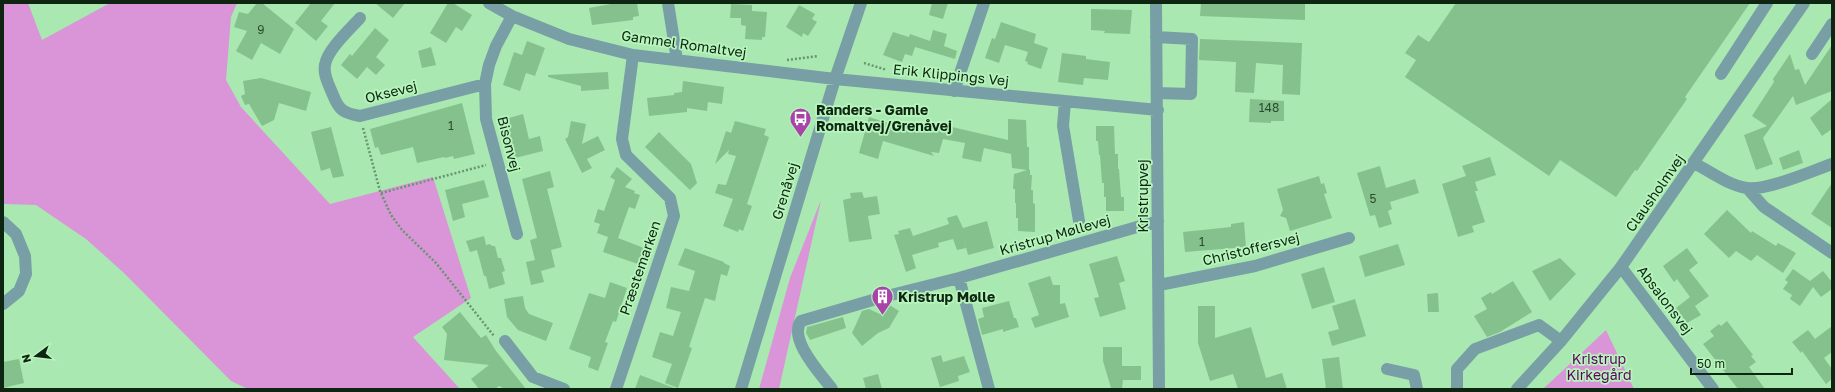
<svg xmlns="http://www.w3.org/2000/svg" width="1835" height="392" font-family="'Golos Text',sans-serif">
	<rect width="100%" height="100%" fill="#aae8b1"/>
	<path fill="#d995d8" d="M3,3H28L42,40L110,3H237L231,17L226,80L241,107L330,204L433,177L471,298L413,337L460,389H248L231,381L124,273L86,239L36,205L3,204Z
		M821,200L779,389H759L790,278Z
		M1606,330L1634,389H1543Z"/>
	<path fill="#85c18c" d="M257,3H262L294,29L280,54L261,43L252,60L236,51L247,31L234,27L239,12L248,14Z
		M311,3H335L321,21L328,26L316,41L295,23Z
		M375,3H405L393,18Z
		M448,3H453L472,15L462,31L456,27L446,43L430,33Z
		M616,3H637L639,16L633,17V20L592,25L589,8Z
		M932,3H948L943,19L929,15Z
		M1201,3H1305V20L1200,16Z
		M1456,3H1750L1685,97L1687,99L1637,171L1635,170L1616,197L1560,160L1549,176L1405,77L1416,60L1405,53L1418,35L1429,42Z
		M731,4L752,5V11L767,12L765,37H762V40L745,39L746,26L741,25V18H730Z
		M799,5L815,14L812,19L817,22L808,36L803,33L802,37L786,27Z
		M1091,9L1132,10L1130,34L1104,33L1105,31L1091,30Z
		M1001,22L1036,34L1034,43L1048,48L1041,69L1027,64L1028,62L1025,61L1028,52L1005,45L999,63L985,58L992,38L995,39Z
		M375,28L389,40L376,57L385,65L376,75L367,67L357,79L341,65L350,54L352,56Z
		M933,30L947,34L944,46L957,51L955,59L915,47L912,56L905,54L902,62L883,55L893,32L909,37L910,34L930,41Z
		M1200,39L1302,43L1300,95L1282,94L1283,65L1256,63L1254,93L1235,92L1236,62L1199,60Z
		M527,41L545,48L535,76L526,73L520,91L503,85L514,52L522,55Z
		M1832,45V91L1796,105L1793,96L1763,138L1773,164L1756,170L1744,135L1767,126L1752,116L1774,82L1773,79L1790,54L1795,70L1799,69L1805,85Z
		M431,47L436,65L422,68L418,51Z
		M1062,53L1086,56V59L1110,62L1108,80L1084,78L1083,85L1058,82Z
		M608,72L609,89L581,91V86L548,77V75Z
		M261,78L311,92L306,111L279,103L274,120L262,126L249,104L245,105L241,96L245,94L243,81Z
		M683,81L724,87L722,104L708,102L707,111L687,108V112L649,116L647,98L674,95V93L682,92Z
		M1250,99L1284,101V121H1271V123L1249,122Z
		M1832,99V129L1822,136L1810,118Z
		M462,103L475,154L454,159L453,156L445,158L444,157L417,163L413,147L381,155L378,147L375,148L370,129Z
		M523,114L529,139L540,136L543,151L515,158L505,119Z
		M869,117L900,127L902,125L924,131L926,121L1008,140V119L1026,120L1027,147H1029V170L1030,169V175H1032L1031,190H1033V203L1035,204V232L1018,231V218H1016V203H1015V189H1013L1014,174L1027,170L1012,168L1011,154L984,148L981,162L962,158L965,143L943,139L939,153L931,152L934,156L883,141L878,159L859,153Z
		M571,121L586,124L582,144L598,136L605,150L587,159L592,168L582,173L565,139L568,137Z
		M735,121L766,129L764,135L769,137L747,204L752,206L743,231L739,229L738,232L723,226L733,199L715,193L718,184L726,185L736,156L728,154L729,150L715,164L726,131L731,133Z
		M1096,126H1114L1115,154H1118V169H1119L1121,197H1124V211H1106V197H1104V183H1102L1100,155H1099L1098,141H1096Z
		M331,127L344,176L333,178L330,168L321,171L311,132Z
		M659,132L691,164L697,183L690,190L645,147Z
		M1799,150L1803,163L1783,170L1779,158Z
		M1490,157L1496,175L1475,182L1478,191H1475L1485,222L1472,226L1474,232L1458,237L1442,184L1466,176L1462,166Z
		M1380,166L1386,188L1415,179L1419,193L1390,202L1392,209L1388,211L1392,224L1379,228L1375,215L1370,216L1357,173Z
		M617,167L632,179L625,187L635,191L634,193L640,195L635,209L629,207L618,238L644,248L638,264L603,252L608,237L597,233L600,224L594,222L598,209L604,211L615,180L610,177Z
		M550,171L554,187L547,189L562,247L551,250L555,267L541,271L544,282L531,285L526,262L535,260L530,240L537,238L522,179Z
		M1319,176L1321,184L1324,183L1327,193L1324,194L1332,218L1290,231L1286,218L1280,216L1283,210L1277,189Z
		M484,180L489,197L462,204L465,217L453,221L445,190Z
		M1832,183V228L1811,214Z
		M862,192L864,198L877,196L880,214L868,216L872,239L849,242L843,200L851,198L850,193Z
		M1727,210L1751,233L1752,231L1776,246L1778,243L1796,253L1783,273L1757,255L1751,261L1736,251L1729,258L1704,234Z
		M957,215L963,228L987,221L994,248L968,255L963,236L966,248L957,250L953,239L938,243L939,247L912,255L916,268L906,272L894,235L899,234L898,231L910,228L913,236L949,224L947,218Z
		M1244,222L1246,247L1185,252L1183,232L1231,227V224Z
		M484,236L486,245L490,244L492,246H495L498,258H501L505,271L502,272L505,284L489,289L486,276H484L477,250L470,252L466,241Z
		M1398,244L1405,265L1365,277L1359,256Z
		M685,248L724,262V263L730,266L727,276L721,274L715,301L705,298L689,347L692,348L678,388L665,383L672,364L652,357L660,332L673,336L681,312L666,308L671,287L689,291L695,271L678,265Z
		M1687,248L1698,263L1689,270L1709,296L1695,306L1701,315L1687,323L1676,308L1690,297L1677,279L1674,282L1663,266Z
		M1117,256L1125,281L1119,283L1126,309L1100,317L1094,298L1099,297L1089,264Z
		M1560,258L1576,274L1550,301L1532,271Z
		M1324,267L1335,302L1312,309L1301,274Z
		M1793,269L1810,281L1823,271L1832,282V289L1821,297L1813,287L1800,306L1790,299L1792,295L1783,289L1788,282L1785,280Z
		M1050,276L1053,285H1060V304L1065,303L1069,317L1035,328L1031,318L1039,315L1028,283Z
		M1513,281L1532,312L1500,332L1487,337L1474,316L1487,309L1481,298L1491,292L1492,294Z
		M610,282L627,288L616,322L613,321L605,342L608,343L598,371L588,367L591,357L569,349L589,293L605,298Z
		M1438,293L1439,312H1428L1427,294Z
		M523,296L525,308L529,314L553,323L546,341L518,330L507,317L504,299Z
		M1355,299L1366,336L1332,346L1328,332L1339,329L1332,306Z
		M1009,301L1014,318H1016L1019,327L1003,332V329L982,335L978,319L984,317L982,308Z
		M888,304L899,311L889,328L878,333L862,346L852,333L862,311L869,309L882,315Z
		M1198,306H1215V338L1251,327L1266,378L1282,373L1287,389H1238L1233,374L1210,381L1198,343Z
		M460,312L481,338L486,335L496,351L526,389H505L499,386L495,389H479L471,379L489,365L444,360L447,334L442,327Z
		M843,317L846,328L810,340L806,333L807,327Z
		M1727,321L1753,355L1751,356L1756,362L1749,367L1765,389H1738L1703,344L1714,336L1710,331L1719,324L1721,326Z
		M1832,326V352L1824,358L1832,369V379L1826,384L1802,351L1801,353L1792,342L1808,330L1815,339Z
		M1103,347H1122V366H1141V380H1123L1122,388H1111L1103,361Z
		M941,355L943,362L964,356L970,372L958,376L959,381L940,387L931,358Z
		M1339,357L1343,389H1326L1322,359Z
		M19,359L24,383L3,388V362Z
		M878,374L882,389H866L863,378Z
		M640,375L674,388L673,389H635Z"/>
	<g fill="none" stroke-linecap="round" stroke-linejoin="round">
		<path stroke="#67956d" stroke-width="2.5" stroke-dasharray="2 2" stroke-linecap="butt" d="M787,60L818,56
			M864,63L887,70
			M363,128L380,191L391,215L402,230L436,263L494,336
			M381,193L486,165"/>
		<path stroke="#779fa5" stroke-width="12" d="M489,3L512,16L569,39L633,55L835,79L1158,110
			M668,3L677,60
			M1156,3L1159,389
			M512,16L496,46L489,65L485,84L486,119L517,234
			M360,18C350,29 327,50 325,65C323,75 329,85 333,95C339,110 343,113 360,116L485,84
			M1156,37L1192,39L1191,94L1157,93
			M1812,54L1832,24
			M1721,74L1767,3
			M954,91L984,3
			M1065,101L1063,126L1079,221
			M1694,163C1711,172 1728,185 1747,188C1766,191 1812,171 1832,164
			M1748,189L1764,207L1832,253
			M3,222L16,234L25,256L26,274L19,291L3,304
			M1621,267L1713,389
			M959,278L989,389
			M1159,285L1255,266L1349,238
			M505,341L533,377L564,389
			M1387,369L1414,375L1417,389
			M616,389L674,216L670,198L626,155L622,139L633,55
			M741,389L835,79L861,3
			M832,389C820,373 788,339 801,321L883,297L959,278L1158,221
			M1457,389V369L1475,349L1539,325L1561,341
			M1517,389L1561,341L1621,267L1804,3"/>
	</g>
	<defs>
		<symbol id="bus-pin" viewBox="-11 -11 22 30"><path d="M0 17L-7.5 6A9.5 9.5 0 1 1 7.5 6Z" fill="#a844a9" stroke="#b7f5bd"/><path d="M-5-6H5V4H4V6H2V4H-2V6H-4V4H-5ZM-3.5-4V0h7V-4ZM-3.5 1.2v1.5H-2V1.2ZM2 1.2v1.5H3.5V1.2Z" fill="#fff"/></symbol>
		<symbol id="building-pin" viewBox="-11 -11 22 30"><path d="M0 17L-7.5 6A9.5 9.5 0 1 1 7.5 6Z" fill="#a844a9" stroke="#b7f5bd"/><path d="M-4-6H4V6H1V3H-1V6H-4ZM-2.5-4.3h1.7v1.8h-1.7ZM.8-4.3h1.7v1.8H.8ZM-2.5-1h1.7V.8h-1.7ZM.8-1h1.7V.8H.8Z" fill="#fff"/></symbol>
	</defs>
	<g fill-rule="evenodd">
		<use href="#bus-pin" x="788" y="106" width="25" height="34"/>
		<use href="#building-pin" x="870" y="284" width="25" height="34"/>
	</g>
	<g text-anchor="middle" stroke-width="3.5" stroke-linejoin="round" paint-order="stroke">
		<g font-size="12" fill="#2b4c30">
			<text x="261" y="34">9</text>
			<text x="1269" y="112">148</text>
			<text x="451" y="130">1</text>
			<text x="1373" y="203">5</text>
			<text x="1202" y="246">1</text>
		</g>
		<g font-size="14" fill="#0d2511" stroke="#b7f5bd">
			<text transform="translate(684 44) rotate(8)" y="5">Gammel Romaltvej</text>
			<text transform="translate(951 75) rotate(6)" y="5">Erik Klippings Vej</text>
			<text transform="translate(391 92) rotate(-14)" y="5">Oksevej</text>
			<text transform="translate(509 144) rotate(76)" y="5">Bisonvej</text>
			<text transform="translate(785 191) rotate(-73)" y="5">Grenåvej</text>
			<text transform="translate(1655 193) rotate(-55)" y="5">Clausholmvej</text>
			<text transform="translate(1143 196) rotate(-90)" y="5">Kristrupvej</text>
			<text transform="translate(1055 235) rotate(-16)" y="5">Kristrup Møllevej</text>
			<text transform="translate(1251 249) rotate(-14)" y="5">Christoffersvej</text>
			<text transform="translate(640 268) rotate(-71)" y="5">Præstemarken</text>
			<text transform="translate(1665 300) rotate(53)" y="5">Absalonsvej</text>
		</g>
		<g font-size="14" font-weight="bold" fill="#0d2511" stroke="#b7f5bd" text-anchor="start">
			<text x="816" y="115">Randers - Gamle<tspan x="816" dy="16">Romaltvej/Grenåvej</tspan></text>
			<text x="898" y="302">Kristrup Mølle</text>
		</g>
		<g font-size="14" fill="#5a025c" stroke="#b7f5bd">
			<text x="1599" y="364">Kristrup<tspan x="1599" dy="16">Kirkegård</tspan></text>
		</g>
	</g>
	<rect width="1835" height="392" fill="none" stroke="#0d2511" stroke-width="8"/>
	<g transform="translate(36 356) rotate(255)" stroke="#b7f5bd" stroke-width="3" paint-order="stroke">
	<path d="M0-3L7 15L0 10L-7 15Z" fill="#0d2511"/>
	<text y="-6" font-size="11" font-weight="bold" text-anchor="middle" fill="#0d2511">N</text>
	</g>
	<path d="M1691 368v6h101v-6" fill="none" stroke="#0d2511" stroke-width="2"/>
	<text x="1697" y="368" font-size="12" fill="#0d2511" stroke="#b7f5bd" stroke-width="3" paint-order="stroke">50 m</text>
</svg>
